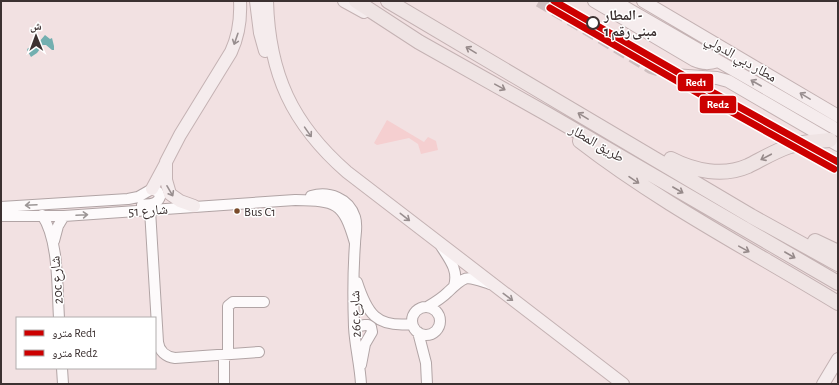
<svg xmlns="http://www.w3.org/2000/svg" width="839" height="385" font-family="'Alegreya Sans','Noto Naskh Arabic',sans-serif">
	<rect width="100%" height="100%" fill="#f2e1e2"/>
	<path fill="#f5cfd0" d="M387,120L424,142L428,137L436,141L438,150L421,154L418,144L409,138L377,145L374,143Z"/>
	<path fill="#73afb0" d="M45,35L50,39L52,38L54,46V50H52L46,45H43L37,53L31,57L27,50L28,48L37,47L39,42Z"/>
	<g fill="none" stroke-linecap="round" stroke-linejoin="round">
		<path stroke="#cebebf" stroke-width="12" stroke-dasharray="12 6" stroke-linecap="butt" d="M539,1L651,68L673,75"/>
		<defs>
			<path id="minor" d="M311,196C329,191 349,198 355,217C358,226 355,235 355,244C353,271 353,299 354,327C355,346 360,365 361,384
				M1,207L128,199L138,197L152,189L158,192L160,197C157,205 149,204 142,205
				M150,210L158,342C159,351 166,357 175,358L259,352
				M42,215C59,240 57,287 59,318
				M1,216H64L295,200C336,201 343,201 355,243
				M54,241L58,226L64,216
				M441,246C449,259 459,270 454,286
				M357,282C367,313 376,328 412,324
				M427,307C434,303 442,298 448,292C467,274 466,276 490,284
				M412 321a14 14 0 1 1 28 0a14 14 0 1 1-28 0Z
				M354,327L365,325H368L371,327L372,332L365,344L361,365
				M418,332L426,363L427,384
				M228,354V306L233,302H264
				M224,355V383
				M62,368L63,384"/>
			<path id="major" d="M256,1L260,33L265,51
				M267,1C269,74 292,124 347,172L623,384
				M344,1L364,12
				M594,1L694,60C703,64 709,64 718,61
				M614,1L838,130
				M643,1L838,116
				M673,75L717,78L728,81L838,145
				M152,189L166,163
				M194,206L180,201L170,194L166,180V162L180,135L231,52C239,35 241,20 240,1
				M823,384L838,359"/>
			<path id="highway" d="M356,1L419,42L547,114L838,283
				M388,1L751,216L838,264
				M580,141C660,203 751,250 838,303
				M671,159C694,171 723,177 748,166C762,159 775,151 790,146C803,142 816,141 830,140
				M815,241L838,252"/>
		</defs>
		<use href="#minor" stroke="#b1a4a5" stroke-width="12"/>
		<use href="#major" stroke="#c4b2b3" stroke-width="14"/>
		<use href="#highway" stroke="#c4b2b3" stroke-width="16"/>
		<use href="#minor" stroke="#fdfafb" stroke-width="10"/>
		<use href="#major" stroke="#f5eced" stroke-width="12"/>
		<use href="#highway" stroke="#efe4e4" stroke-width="14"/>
		<defs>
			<path id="metro-1" d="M554,1L714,93L838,162"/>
			<path id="metro-2" d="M550,8L710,100L834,169"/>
		</defs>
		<use href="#metro-1" stroke="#fff" stroke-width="10"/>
		<use href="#metro-2" stroke="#fff" stroke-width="10"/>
		<use href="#metro-1" stroke="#c00" stroke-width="7"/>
		<use href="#metro-2" stroke="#c00" stroke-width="7"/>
	</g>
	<defs><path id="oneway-shaft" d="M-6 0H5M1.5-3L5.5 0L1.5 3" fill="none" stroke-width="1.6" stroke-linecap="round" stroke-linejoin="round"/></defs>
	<g stroke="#988e8f">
		<use href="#oneway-shaft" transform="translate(236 39) rotate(109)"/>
		<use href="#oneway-shaft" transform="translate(756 83) rotate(-150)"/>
		<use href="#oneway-shaft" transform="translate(805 96) rotate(-149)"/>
		<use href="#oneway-shaft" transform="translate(308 132) rotate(55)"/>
		<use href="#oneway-shaft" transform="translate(170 191) rotate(60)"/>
		<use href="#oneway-shaft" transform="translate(405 217) rotate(38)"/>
		<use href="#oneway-shaft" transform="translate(508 297) rotate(37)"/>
	</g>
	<g stroke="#968a8a">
		<use href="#oneway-shaft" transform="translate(471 50) rotate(-149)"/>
		<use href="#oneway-shaft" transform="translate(500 87) rotate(29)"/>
		<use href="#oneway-shaft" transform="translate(583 116) rotate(-149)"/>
		<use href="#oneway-shaft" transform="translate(766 157) rotate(152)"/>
		<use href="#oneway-shaft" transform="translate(634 180) rotate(34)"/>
		<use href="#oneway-shaft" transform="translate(678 190) rotate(30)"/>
		<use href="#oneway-shaft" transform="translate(744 249) rotate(29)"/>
		<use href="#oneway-shaft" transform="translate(790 255) rotate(30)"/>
	</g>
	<g stroke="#9c9696">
		<use href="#oneway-shaft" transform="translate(31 205) rotate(177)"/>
		<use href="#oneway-shaft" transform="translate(82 215) rotate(-3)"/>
	</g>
	<circle fill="#fff" stroke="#3c3131" stroke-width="2" cx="593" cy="23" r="6"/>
	<circle fill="#7a4b2a" stroke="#fff" stroke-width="1.5" cx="237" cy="211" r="3.5"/>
	<g text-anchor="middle" stroke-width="3" stroke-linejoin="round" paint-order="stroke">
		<g font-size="13" fill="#3c3131" stroke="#fff" text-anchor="start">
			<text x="244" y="216">Bus C1</text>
		</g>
		<g font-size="14" font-weight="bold" fill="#3c3131" stroke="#fff" text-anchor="start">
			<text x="604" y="20">المطار -<tspan x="604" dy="16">مبنى رقم 1</tspan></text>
		</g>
		<g font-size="14" fill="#3c3131" stroke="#fff">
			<text transform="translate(741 58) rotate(30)" y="5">مطار دبي الدولي</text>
			<text transform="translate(597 143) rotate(30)" y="5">طريق المطار</text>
			<text transform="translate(148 210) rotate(-4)" y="5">شارع 51</text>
			<text transform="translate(56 280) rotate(-94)" y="5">20c شارع</text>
			<text transform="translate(355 314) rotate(-92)" y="5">26c شارع</text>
		</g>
	</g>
	<g stroke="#fff" stroke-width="1.5">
		<rect x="677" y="73" width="37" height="19" rx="4" fill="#c00"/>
		<rect x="699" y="95" width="38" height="19" rx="4" fill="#c00"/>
	</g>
	<g font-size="11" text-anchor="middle" font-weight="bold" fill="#fff">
		<text x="696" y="86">Red1</text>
		<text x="718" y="108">Red2</text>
	</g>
	<rect width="839" height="385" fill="none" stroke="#3c3131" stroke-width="4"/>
	<rect x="16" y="317" width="140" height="52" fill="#ffffff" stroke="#b1adad"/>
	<rect x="24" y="330" width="20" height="6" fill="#cc0000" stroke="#b1adad"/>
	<text x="52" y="337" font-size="12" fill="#3c3131">مترو Red1</text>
	<rect x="24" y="350" width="20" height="6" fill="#cc0000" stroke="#b1adad"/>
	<text x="52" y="357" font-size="12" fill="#3c3131">مترو Red2</text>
	<g transform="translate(36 36) rotate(359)" stroke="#ffffff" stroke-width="3" paint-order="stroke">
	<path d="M0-3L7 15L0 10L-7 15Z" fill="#3c3131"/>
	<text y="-6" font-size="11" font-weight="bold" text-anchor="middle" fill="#3c3131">ش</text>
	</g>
</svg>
